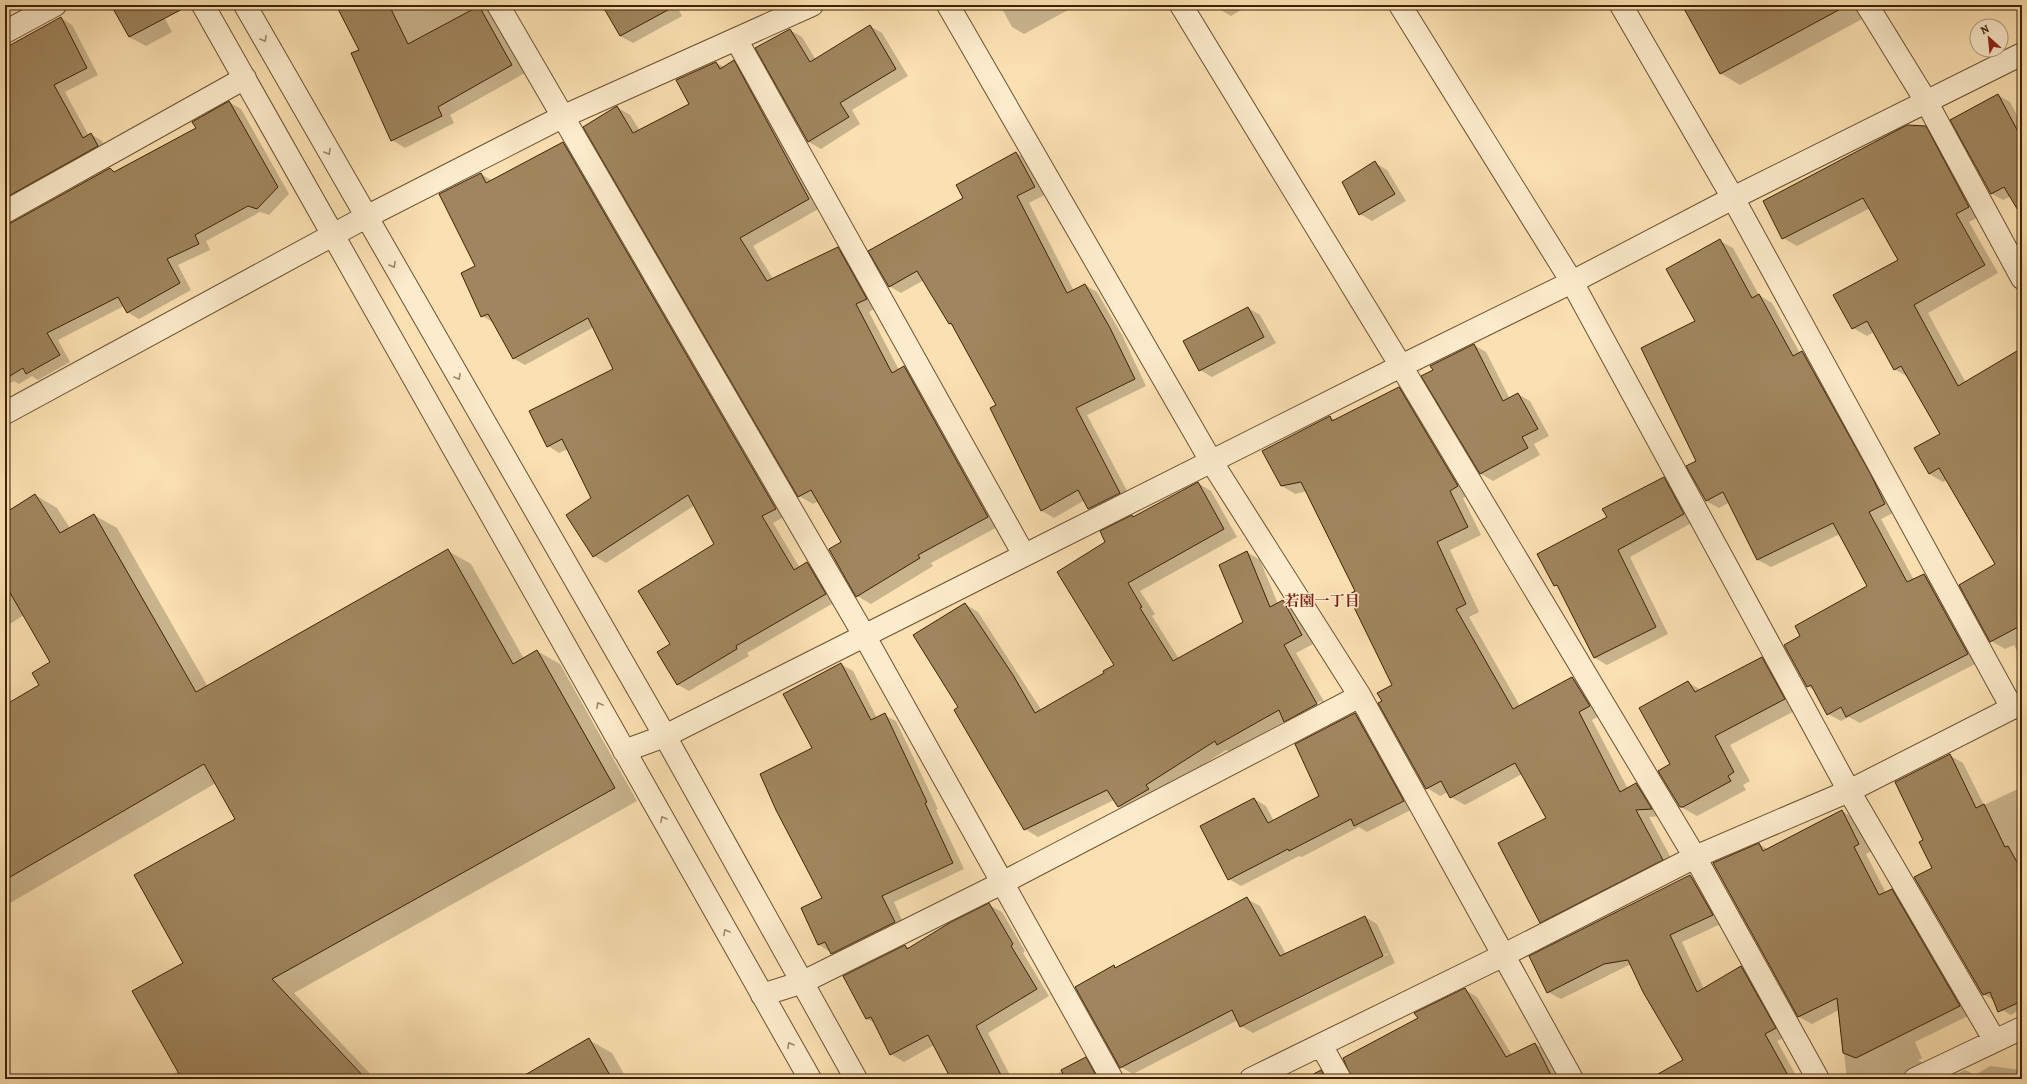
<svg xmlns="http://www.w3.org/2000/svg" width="2027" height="1084" font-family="Alegreya,'Noto Serif JP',serif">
	<rect width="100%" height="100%" fill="#fbe0b1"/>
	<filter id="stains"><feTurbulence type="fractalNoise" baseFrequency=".005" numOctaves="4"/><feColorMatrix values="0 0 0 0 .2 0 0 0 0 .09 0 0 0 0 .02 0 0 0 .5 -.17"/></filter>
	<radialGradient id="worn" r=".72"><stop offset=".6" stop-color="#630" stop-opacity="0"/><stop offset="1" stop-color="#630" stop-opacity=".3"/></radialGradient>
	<path fill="#0003" fill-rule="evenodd" d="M112,5H158L172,32L146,46L129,37Z
		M338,5H487L525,73L450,115L454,123L405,148L392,140L352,54L360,50Z
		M603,5H676L682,16L633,43L620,36Z
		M1000,5H1066L1068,10L1024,34L1012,27Z
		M1217,5H1249L1231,16L1219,9Z
		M1683,5H1857L1864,18L1740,85L1720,73Z
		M61,18L72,25L98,75L65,92L89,136L91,134L102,141L109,153L5,214V49Z
		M870,26L882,33L908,76L852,110L860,124L821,149L809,142L756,48L790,30L802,37L816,60Z
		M734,62L747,69L822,207L753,246L773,279L838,248L851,256L879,306L869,312L899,370L904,367L918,375L1001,525L931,563L933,566L871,604L857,596L842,542L819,501L813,504L799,496L617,107L630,115L640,131L690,105L716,63L724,67Z
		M1998,95L2010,102L2022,124V215L2011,196L2003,200L1992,194Z
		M229,102L241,109L289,194L269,215L260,212L206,241L210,250L178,265L191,290L139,319L127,312L124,306L58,340L70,362L38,380L32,376L19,384L14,381L5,386V224H11L110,169L115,172L197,128Z
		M1925,127L1939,136L1982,215L1969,222L1998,273L1928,313L1966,383L2022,357V661L2014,645L2005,649L1991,641L1996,565L1947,480L1943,482L1929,474L1941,435L1908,377L1894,369L1874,332L1867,336L1853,328L1900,260L1870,208L1797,246L1783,238Z
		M563,144L575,150L787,515L773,523L800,568L807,563L819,570L837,601L747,653L749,656L689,691L678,685L672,645L715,545L695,505L606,563L594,556L592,499L568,449L559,453L548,446L614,369L594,327L525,365L513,358L494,323L482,316L476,267L481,174L493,181Z
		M1016,153L1028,160L1046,194L1029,203L1074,291L1085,285L1097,292L1122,335L1146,386L1087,415L1132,500L1101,515L1089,508L1085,500L1054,518L1042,511L991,408L997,406L953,326L950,324L924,280L901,293L889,286L964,198Z
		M1375,163L1387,170L1406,201L1372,221L1360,214Z
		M1720,241L1733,248L1759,295L1772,303L1800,353L1802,352L1815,360L1897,511L1881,519L1914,580L1924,575L1937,582L1981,661L1860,723L1849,717L1841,721L1828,714L1816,692L1808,686L1802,637L1868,586L1840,534L1771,567L1758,560L1730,502L1719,508L1706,501L1697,461L1696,322Z
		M1248,308L1260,315L1276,343L1212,377L1200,370Z
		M1474,345L1486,352L1510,399L1518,394L1530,401L1549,436L1534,444L1540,455L1493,481L1481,474L1423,376Z
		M1399,388L1413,396L1471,494L1463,498L1481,535L1450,550L1479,612L1469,617L1520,706L1572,678L1586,686L1603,714L1592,720L1628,789L1636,784L1650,792L1664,816L1649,817L1676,867L1554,930L1540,922L1547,818L1522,774L1465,805L1451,797L1448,792L1440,796L1427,788L1383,702L1393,685L1356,592L1307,491L1295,494L1282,486L1330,417L1335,420Z
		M1664,478L1676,485L1695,521L1630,557L1668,634L1607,665L1595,658L1559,587L1555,585L1608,517Z
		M1198,483L1211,491L1237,537L1140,591L1155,614L1152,616L1179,659L1245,622L1247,552L1260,560L1278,604L1283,601L1296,608L1315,643L1296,653L1330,712L1298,728L1285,721L1231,752L1226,750L1159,793L1131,814L1118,806L1114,800L1038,837L1025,829L959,708L965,604L978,612L1042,711L1106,673L1115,665L1107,542L1132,516L1134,518ZM1321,701L1322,703L1292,719H1288Z
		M35,495L57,508L70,528L94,515L117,528L208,687L448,551L471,564L524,659L537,651L560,664L637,801L294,993L375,1079H166L178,1071L236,819L216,783L5,906V706L40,686L51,663L24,615L5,627V514Z
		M1762,658L1777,667L1800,708L1730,745L1750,781L1743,785L1746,790L1697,816L1681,807L1672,765L1688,682L1701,690Z
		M841,664L853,671L877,718L884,715L896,721L938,809L936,810L964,869L894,902L906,929L844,960L819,945L802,909L823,899L813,749Z
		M1355,715L1367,722L1415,808L1367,832L1359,827L1302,857L1299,856L1241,886L1229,879L1201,826L1254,799L1266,806L1274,821L1320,796Z
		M1949,755L1963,763L1984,805L2022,787V1008L2011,1015L1997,1007L1995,1001L1983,994L1933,869L1925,840Z
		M1842,811L1855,819L1872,851L1866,854L1886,893L1892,890L1904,897L1972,1014L1915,1042L1922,1058L1918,1060L1925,1064L1918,1079H1847L1839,1010L1812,1024L1799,1017L1714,864L1759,844L1767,849Z
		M1690,876L1703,883L1725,922L1682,942L1704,989L1741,967L1754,975L1788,1036L1777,1041L1798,1079H1673L1685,1060L1631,964L1561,999L1548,992L1531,957Z
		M1247,899L1260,906L1286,954L1365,917L1377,924L1395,963L1253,1033L1241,1026L1238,1020L1133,1074L1121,1067L1114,967L1117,968ZM1388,953V954L1246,1025V1023Z
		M989,905L1002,912L1025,951L1023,953L1049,996L988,1033L1012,1079H952L934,1045L904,1062L891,1054L875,1023L867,1019L845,976L905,946L909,948Z
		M1464,989L1477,997L1512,1055L1535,1044L1548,1051L1561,1079H1353L1419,1019Z
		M589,1040L612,1053L627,1079H520Z
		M1086,1058L1098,1066L1106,1079H1040L1051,1073L1055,1075Z
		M1990,1066L2022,1070V1079H1946L1965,1070L1975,1075Z
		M1320,1071L1334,1079H1305Z"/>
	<path fill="#a0855e" stroke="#3e2305" d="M111,5H190L129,37Z
		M336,5H389L408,44L479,6L512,65L438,107L442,116L391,141L351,53L359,50Z
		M602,5H677L620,36Z
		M1682,5H1848L1720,74Z
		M61,17L87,68L54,85L83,138L91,133L98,146L5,198V48Z
		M870,25L896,69L840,103L849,117L808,142L755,48L790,29L810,62Z
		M734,60L809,199L740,238L767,281L838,247L867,299L856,304L892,373L904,366L988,517L918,555L920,558L856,597L829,549L841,542L811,490L798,497L583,127L617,106L633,133L689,104L676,80L716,62L720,69Z
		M1998,94L2022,139V217L2004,187L1991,194L1950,120Z
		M229,101L278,187L257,209L248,206L195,235L199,244L167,259L180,283L127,313L118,297L47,333L60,355L26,374L23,368L5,379V224L11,223L110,168L114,172L196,128L192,122Z
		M1907,125L1926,126L1969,207L1956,214L1985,265L1914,305L1958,386L2022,348V625L1990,642L1959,585L1995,564L1939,468L1929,474L1914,448L1940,434L1901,366L1894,370L1867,321L1852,329L1833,295L1898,260L1863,198L1782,239L1763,201Z
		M563,142L776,509L762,516L794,570L807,562L826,594L736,646L737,649L677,685L657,652L670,644L638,591L714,544L688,495L593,557L566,515L591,498L562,439L547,447L529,411L613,369L588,318L513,359L488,314L481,317L461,273L475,266L439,194L481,173L486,183Z
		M1016,152L1035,187L1017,196L1067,293L1085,284L1110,328L1135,379L1076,408L1120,493L1088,509L1078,490L1041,511L990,408L996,405L951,323L949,324L917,271L889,287L868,251L963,198L956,185Z
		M1375,161L1395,194L1359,215L1342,182Z
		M1720,239L1752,298L1759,294L1793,356L1802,351L1871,475L1885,504L1869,512L1907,582L1924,574L1968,654L1846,717L1841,707L1827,715L1811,685L1807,687L1784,645L1800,636L1795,626L1867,586L1833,523L1757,560L1723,492L1706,501L1686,466L1696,461L1641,348L1695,321L1666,269Z
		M1248,307L1264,337L1199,371L1183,341Z
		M1474,344L1503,401L1518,393L1538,429L1522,437L1528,448L1480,474L1421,376L1433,370L1430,366Z
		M1399,387L1458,486L1450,491L1468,527L1437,542L1466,604L1456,609L1513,709L1572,677L1590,706L1579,712L1620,792L1636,783L1652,809L1636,810L1663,860L1540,923L1498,843L1546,818L1515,763L1450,798L1441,781L1426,789L1378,703L1382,701L1377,693L1392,685L1348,595L1355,591L1301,482L1281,486L1262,451L1330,416L1332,421Z
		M1664,477L1684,514L1618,550L1656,627L1594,658L1557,585L1554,586L1537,554L1607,517L1602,509Z
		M1198,482L1224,529L1128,583L1142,607L1140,608L1173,661L1243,622L1219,565L1247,551L1270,607L1283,600L1302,635L1284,645L1317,704L1284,722L1279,710L1217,745L1215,741L1146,785L1149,789L1118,807L1107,790L1024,830L954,710L958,707L913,635L965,603L1013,675L1035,713L1104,673L1103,671L1114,665L1057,572L1105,542L1100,531L1132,515L1133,517Z
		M35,494L60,533L94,514L196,692L448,549L513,664L537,650L615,788L272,979L366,1079H182L132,991L183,963L134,875L235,819L204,764L5,880V705L39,685L32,673L50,662L5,584V513Z
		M1762,657L1785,699L1715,736L1734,772L1728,776L1731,781L1683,807H1680L1658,771L1670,764L1639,708L1688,681L1695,692Z
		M841,663L871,720L885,713L927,802L925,803L953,863L882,896L895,922L831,954L825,942L818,945L801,908L822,898L776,810L760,774L812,748L783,694Z
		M1355,713L1404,801L1354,826L1351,819L1289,851L1288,849L1228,880L1200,826L1254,798L1268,823L1319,796L1295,744Z
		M1950,754L1976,808L1984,804L2005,847L2008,846L2022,871V1001L1998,1012L1990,992L1983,995L1914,877L1932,868L1919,842L1923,840L1895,782Z
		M1842,810L1859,844L1854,847L1879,895L1892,889L1960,1006L1856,1058L1843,1053L1837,998L1798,1017L1713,863L1759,843L1763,851Z
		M1690,875L1713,915L1670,935L1697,992L1741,966L1776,1028L1765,1034L1790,1079H1649L1683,1060L1643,992L1628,960L1604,964L1547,993L1529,956Z
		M1247,897L1280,956L1365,916L1383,956L1240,1027L1232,1010L1120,1068L1075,987L1114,965L1115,968Z
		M989,903L1013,944L1011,946L1037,989L976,1026L1003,1079H951L928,1035L890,1055L871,1017L866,1019L843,976L905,945L907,949L951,922Z
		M1465,988L1506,1057L1535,1043L1553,1079H1352L1343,1058L1418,1018L1414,1013Z
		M589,1038L612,1079H518Z
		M1086,1057L1098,1079H1066L1061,1070Z
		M1321,1070L1326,1079H1304Z"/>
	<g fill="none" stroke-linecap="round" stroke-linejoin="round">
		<defs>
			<path id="minor" d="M203,5L810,1079
				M245,5L665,736L856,1079
				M498,5L864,635L1112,1079
				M948,5L1211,461L1360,696L1572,1079
				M1181,5L1401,366L1695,857L1818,1079
				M1400,5L1572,282L1849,791L1995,1041
				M1621,5L1733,198L2012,708
				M1867,5L1926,101L2022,278
				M5,32L55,5
				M736,39L1024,555
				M5,212L245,78
				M5,413L366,217L562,117L812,5
				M624,751L665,736L1401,366L1572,282L1733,198L2022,54
				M762,995L803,982L1002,883L1360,696
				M1321,1045L1340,1079
				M1251,1079L1504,955L1695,857L1849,791L2022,703
				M1915,1079L2022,1028"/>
		</defs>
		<use href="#minor" stroke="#6d5230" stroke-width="24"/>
		<use href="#minor" stroke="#fcebcc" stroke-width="22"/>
	</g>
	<defs><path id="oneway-chevron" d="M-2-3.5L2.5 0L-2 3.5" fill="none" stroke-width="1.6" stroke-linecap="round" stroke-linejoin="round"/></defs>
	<g stroke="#9d8768">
		<use href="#oneway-chevron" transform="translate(264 39) rotate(61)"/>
		<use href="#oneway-chevron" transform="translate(328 152) rotate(60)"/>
		<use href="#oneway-chevron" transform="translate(393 265) rotate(60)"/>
		<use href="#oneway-chevron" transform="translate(458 377) rotate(60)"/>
		<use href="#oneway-chevron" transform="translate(599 705) rotate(-119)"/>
		<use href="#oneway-chevron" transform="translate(663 819) rotate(-119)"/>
		<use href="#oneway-chevron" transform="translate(726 932) rotate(-119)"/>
		<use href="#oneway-chevron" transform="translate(790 1045) rotate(-119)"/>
	</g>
	<g text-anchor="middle" stroke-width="3" stroke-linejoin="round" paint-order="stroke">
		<g font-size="15" font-weight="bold" fill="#7a1f14" stroke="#fcebcc">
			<text x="1322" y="606">若園一丁目</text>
		</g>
	</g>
	<rect width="2027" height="1084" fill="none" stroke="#fbe0b1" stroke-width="20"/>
	<rect x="6" y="6" width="2015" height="1072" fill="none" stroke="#3e2305" stroke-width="2"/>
	<rect x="10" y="10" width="2007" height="1064" fill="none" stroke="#3e2305"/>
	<g transform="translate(1989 38) rotate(333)"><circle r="19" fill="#fcebcc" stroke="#b09b7c"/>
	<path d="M0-3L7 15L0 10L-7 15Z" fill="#8f2418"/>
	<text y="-6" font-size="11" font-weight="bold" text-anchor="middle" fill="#3e2305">N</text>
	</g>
	<rect width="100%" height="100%" filter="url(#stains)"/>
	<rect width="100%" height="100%" fill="url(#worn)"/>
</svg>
